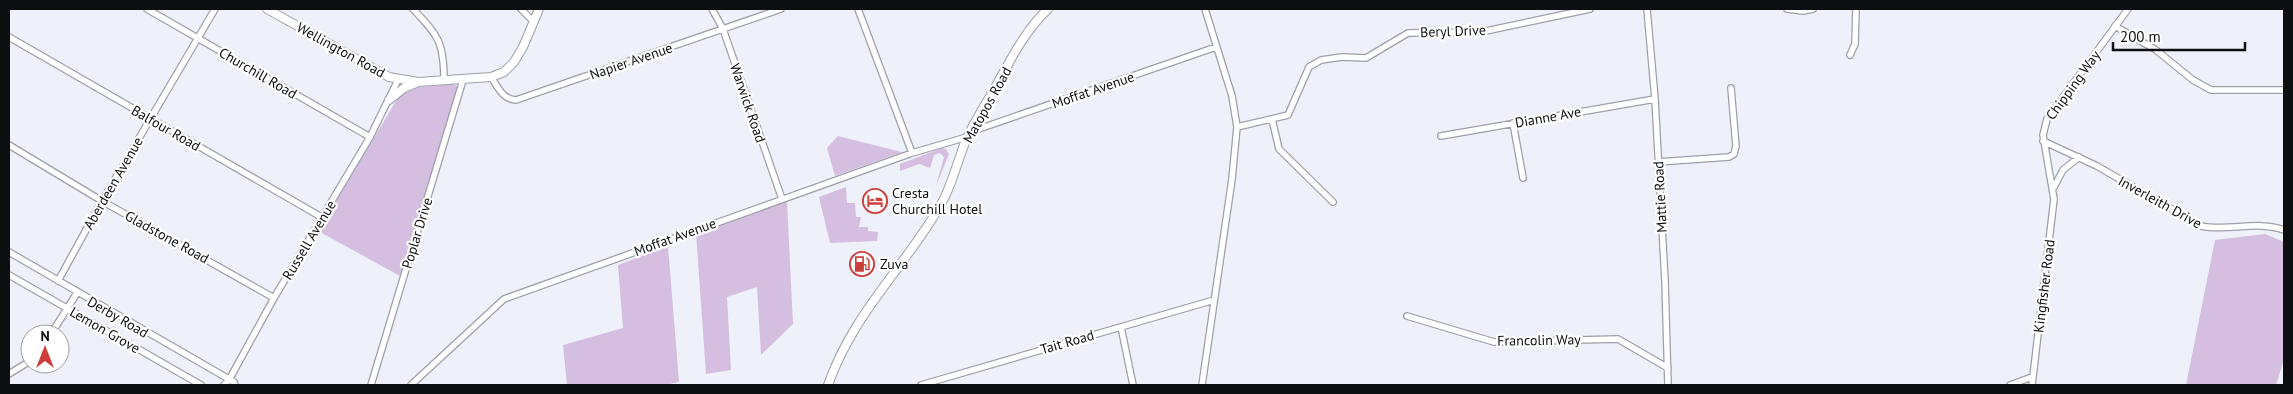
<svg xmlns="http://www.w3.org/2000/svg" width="2293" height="394" font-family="'PT Sans',sans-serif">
	<rect width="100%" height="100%" fill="#eef1fa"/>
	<path fill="#d5bedf" d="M452,84L457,86V92L400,276L318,231L399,96L411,88Z
		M838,136L902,152L835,176L827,148Z
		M942,148L946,149L949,154L936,186L944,157L940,153L934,155L930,168L919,164L900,171V164Z
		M846,187L847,203H855L856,217H861L859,227H868V231L878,232L877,241L830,243L819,197Z
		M787,202L793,324L761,355L757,287L727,297L731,370L706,374L696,233Z
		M2265,234L2284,242V359L2276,385H2186L2215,240Z
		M668,246L679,382L665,385H567L563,345L623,328L618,265Z"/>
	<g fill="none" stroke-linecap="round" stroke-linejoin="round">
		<defs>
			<path id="minor" d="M147,9L370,137
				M413,9C439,36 444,43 444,81
				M521,9L534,22
				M712,9L723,29L782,199
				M858,9L912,153
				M1647,9L1655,99L1665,281L1668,385
				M1787,9L1803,11L1813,9
				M2115,26L2156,50L2193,80L2211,90H2284
				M9,37L323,218
				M1850,55L1855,44L1856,9
				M491,77C498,87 502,99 516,100L781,9
				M1272,119L1279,149L1333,202
				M1513,123L1523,178
				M1237,127L1288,115L1309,67L1321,60L1342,57L1366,58L1408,33L1481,32L1590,9
				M970,132L1216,47
				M1441,136L1655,99
				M2043,141L2097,166L2201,226C2229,232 2257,220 2284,230
				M9,145L102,201L274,298
				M1658,162L1729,157L1734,154L1736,146L1731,88
				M2054,187L2063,170L2079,157
				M9,252L234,382L235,385
				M9,275L201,385
				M58,281L102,201L215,9
				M1407,316L1494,342L1618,339L1668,368
				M1121,327L1133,385
				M51,334L77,293
				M9,374L30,361
				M224,385L229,380L274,298L370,137L398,80
				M371,385L463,80
				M411,385L504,299L912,153L967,137
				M921,385L1214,300
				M1202,385L1232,179L1237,127L1232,96L1205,9
				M2010,385L2032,377
				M2032,385L2054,199L2043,135L2047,119L2128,9"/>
			<path id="major" d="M267,9L389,77L418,82L491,77L504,72L514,62L523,47L539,9
				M389,100L404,88L416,83
				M828,385C852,317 897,275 934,216C950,193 956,165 966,140C973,124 983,108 992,93C1008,65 1024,31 1048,9"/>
		</defs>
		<use href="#minor" stroke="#9da0a8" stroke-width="8"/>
		<use href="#major" stroke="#9da0a8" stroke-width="10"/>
		<use href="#minor" stroke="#fff" stroke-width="5.5"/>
		<use href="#major" stroke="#fff" stroke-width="8"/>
	</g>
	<defs>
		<symbol id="hotel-ring" viewBox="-11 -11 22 22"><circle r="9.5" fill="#fff" stroke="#cd3e38" stroke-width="1.5"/><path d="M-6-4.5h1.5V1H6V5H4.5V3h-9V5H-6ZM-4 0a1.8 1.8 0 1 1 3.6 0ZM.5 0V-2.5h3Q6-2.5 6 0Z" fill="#cd3e38"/></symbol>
		<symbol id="fuel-ring" viewBox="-11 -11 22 22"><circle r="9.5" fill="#fff" stroke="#cd3e38" stroke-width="1.5"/><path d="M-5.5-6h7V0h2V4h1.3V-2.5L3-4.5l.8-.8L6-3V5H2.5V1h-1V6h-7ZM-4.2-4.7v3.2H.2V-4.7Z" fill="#cd3e38"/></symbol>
	</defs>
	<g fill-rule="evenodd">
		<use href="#hotel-ring" x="861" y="187" width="28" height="28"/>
		<use href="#fuel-ring" x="848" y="250" width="28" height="28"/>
	</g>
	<g text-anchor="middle" stroke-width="4.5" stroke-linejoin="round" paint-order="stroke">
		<g font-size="14" fill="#0d0e10" stroke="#fff">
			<text transform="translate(1453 31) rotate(-2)" y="5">Beryl Drive</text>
			<text transform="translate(341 50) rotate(29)" y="5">Wellington Road</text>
			<text transform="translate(631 61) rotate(-19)" y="5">Napier Avenue</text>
			<text transform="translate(258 73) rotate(30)" y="5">Churchill Road</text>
			<text transform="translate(2073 85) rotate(-54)" y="5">Chipping Way</text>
			<text transform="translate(1093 90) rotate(-19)" y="5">Moffat Avenue</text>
			<text transform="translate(748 103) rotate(71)" y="5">Warwick Road</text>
			<text transform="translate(987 105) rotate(-61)" y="5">Matopos Road</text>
			<text transform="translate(1548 117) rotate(-10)" y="5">Dianne Ave</text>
			<text transform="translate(166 128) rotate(30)" y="5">Balfour Road</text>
			<text transform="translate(113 183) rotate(-60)" y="5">Aberdeen Avenue</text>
			<text transform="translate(1660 197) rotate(-93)" y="5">Mattie Road</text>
			<text transform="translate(2160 202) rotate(29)" y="5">Inverleith Drive</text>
			<text transform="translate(417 233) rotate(-73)" y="5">Poplar Drive</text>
			<text transform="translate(167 237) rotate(29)" y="5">Gladstone Road</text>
			<text transform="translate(675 237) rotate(-20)" y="5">Moffat Avenue</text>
			<text transform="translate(309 240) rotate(-59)" y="5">Russell Avenue</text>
			<text transform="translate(2044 286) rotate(-83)" y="5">Kingfisher Road</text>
			<text transform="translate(118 317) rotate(30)" y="5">Derby Road</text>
			<text transform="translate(105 330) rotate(30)" y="5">Lemon Grove</text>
			<text transform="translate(1539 340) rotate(-1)" y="5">Francolin Way</text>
			<text transform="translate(1067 342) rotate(-16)" y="5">Tait Road</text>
		</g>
		<g font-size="14" fill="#0d0e10" stroke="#fff" text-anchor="start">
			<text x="892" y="198">Cresta<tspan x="892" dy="16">Churchill Hotel</tspan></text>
			<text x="880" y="269">Zuva</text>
		</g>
	</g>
	<rect width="2293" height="394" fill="none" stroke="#0d0e10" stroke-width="20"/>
	<g transform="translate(45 349)"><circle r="24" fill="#ffffff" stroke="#9e9f9f"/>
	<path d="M0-4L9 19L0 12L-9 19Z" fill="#cd3e38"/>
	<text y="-8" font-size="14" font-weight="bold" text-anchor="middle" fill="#0d0e10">N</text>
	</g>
	<path d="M2113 42v8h132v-8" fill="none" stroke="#0d0e10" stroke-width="2.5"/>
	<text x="2120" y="42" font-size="15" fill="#0d0e10" stroke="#ffffff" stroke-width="4" paint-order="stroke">200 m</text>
</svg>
